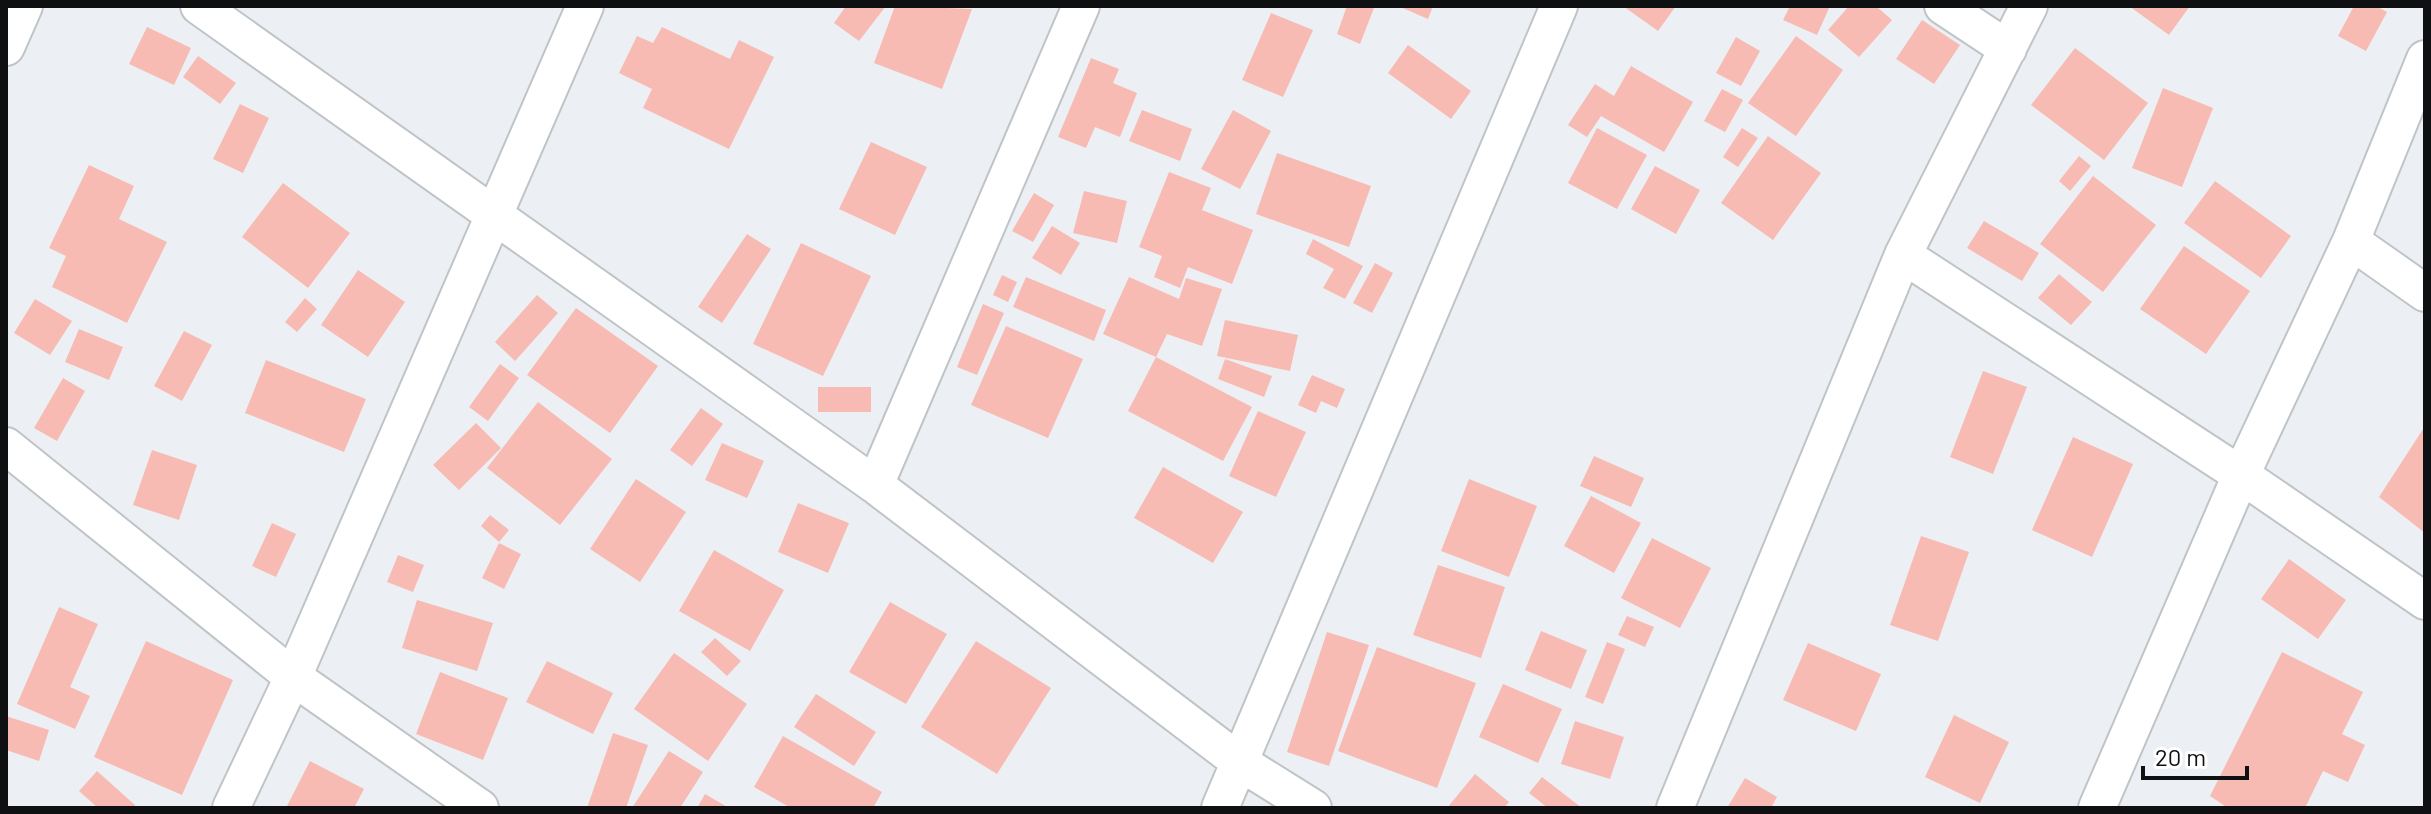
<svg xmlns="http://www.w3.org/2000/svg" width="2431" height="814" font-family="Barlow,sans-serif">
	<rect width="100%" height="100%" fill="#ecf0f4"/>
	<path fill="#f7bbb4" d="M846,6H886L859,41L834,23Z
		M895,6L972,9L942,89L874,63Z
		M1347,6L1374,8L1360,44L1337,34Z
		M1398,6H1433L1428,19Z
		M1623,6H1676L1658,31Z
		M1790,6H1830L1817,35L1783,20Z
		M1849,6H1876L1892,20L1859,57L1828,30Z
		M2129,6H2190L2169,35Z
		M2354,6H2376L2387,12L2366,51L2338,36Z
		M1271,13L1313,30L1283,97L1242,80Z
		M1922,20L1960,45L1934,84L1896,59Z
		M147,27L191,48L174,85L129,64Z
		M662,27L730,59L739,40L774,57L729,149L643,108L652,89L619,73L637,36L653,43Z
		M1796,36L1843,70L1796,136L1748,103Z
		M1736,37L1760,51L1741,86L1716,73Z
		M1408,45L1471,91L1451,119L1388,73Z
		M2075,48L2148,103L2104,160L2031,105Z
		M198,56L236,83L220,104L183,77Z
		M1091,58L1119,69L1113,83L1137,93L1120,137L1095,127L1086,148L1058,137Z
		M1631,66L1693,102L1664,152L1601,116L1587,137L1568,125L1595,84L1614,96Z
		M2163,88L2213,108L2182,187L2132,168Z
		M1722,89L1743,100L1725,132L1704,121Z
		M240,104L269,118L243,173L213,159Z
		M1142,110L1192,129L1180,161L1129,141Z
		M1233,110L1271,131L1240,189L1201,169Z
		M1597,128L1647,155L1617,209L1568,183Z
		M1742,128L1758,138L1738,167L1723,157Z
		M1768,136L1821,173L1773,240L1721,203Z
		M871,142L927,167L895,235L839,209Z
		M1277,153L1371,186L1349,247L1256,214Z
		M2079,156L2091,166L2070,191L2059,181Z
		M89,165L134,186L119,219L167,242L127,323L52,287L66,256L49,248Z
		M1655,166L1700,190L1676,234L1631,209Z
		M1169,172L1211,188L1202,210L1253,230L1232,284L1188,267L1180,288L1154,277L1162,256L1139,247Z
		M2093,176L2156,225L2103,292L2040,244Z
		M2215,181L2291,236L2261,278L2184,223Z
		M283,183L350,233L308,288L242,237Z
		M1084,191L1127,201L1117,243L1073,233Z
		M1034,193L1054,205L1033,242L1012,231Z
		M1984,221L2039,253L2022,281L1967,248Z
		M1052,226L1080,243L1061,275L1032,258Z
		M747,234L771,249L722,323L698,307Z
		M1313,239L1363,266L1345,299L1323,288L1334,269L1306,254Z
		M801,243L871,276L823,376L753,344Z
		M2184,246L2250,291L2206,354L2140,309Z
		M1375,263L1393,273L1372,313L1353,303Z
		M358,270L405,302L368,357L321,325Z
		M2059,274L2092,302L2071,325L2038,298Z
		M1002,275L1017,282L1008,302L993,295Z
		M1026,277L1106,310L1094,341L1013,307Z
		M1129,277L1179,299L1186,278L1222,289L1202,346L1167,334L1156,357L1103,334Z
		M537,295L558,313L515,361L495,342Z
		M305,298L317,309L297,332L285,322Z
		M35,299L72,321L50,355L14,333Z
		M983,304L1004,313L977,375L957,367Z
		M576,308L658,366L610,433L527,375Z
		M1225,320L1298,335L1290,371L1217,356Z
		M1006,326L1083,359L1048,438L971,405Z
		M79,329L123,347L109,380L65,362Z
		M184,331L212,345L182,401L154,386Z
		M1156,357L1252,407L1223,461L1128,411Z
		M1225,359L1272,376L1264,397L1218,379Z
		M266,360L366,399L344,452L245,413Z
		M500,364L519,378L488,421L469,407Z
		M1983,371L2027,387L1993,474L1950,457Z
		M1312,375L1345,389L1337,408L1321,401L1316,413L1298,405Z
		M63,378L85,391L57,441L34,428Z
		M818,387H871V412H818Z
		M538,402L612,459L560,525L487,468Z
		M701,408L723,424L692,466L670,450Z
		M1258,411L1306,432L1276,497L1229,476Z
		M476,423L501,448L459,490L433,465Z
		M2425,426V533L2379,497Z
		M2073,437L2133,464L2092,557L2032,530Z
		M722,443L764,461L747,498L705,480Z
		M152,450L197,465L179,520L133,505Z
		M1594,456L1644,478L1631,507L1580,486Z
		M1163,467L1243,512L1213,563L1134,518Z
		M636,479L686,512L640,582L590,549Z
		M1469,479L1537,506L1509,577L1441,551Z
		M1591,496L1641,523L1614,573L1564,546Z
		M798,503L849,523L828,573L778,552Z
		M490,515L509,530L499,542L481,526Z
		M272,523L296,534L276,577L252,566Z
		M1921,536L1969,552L1938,641L1890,625Z
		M1652,538L1711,568L1680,628L1621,598Z
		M499,543L521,554L504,589L482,578Z
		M714,550L784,590L750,651L679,611Z
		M398,555L424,565L413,592L387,582Z
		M2289,559L2346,600L2318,639L2261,599Z
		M1438,565L1505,587L1481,658L1413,635Z
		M417,600L493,623L477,671L402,648Z
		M890,602L947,634L906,704L849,672Z
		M59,607L98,624L70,687L90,696L75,729L17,704Z
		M1627,616L1654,627L1645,647L1618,635Z
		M1541,631L1587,650L1571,689L1525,670Z
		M1327,632L1369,645L1329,766L1287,752Z
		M715,638L741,661L727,676L701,652Z
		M146,641L233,680L182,795L94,757Z
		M976,641L1051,688L997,774L921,727Z
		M1607,642L1625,649L1603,704L1585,697Z
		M1808,643L1881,674L1856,731L1783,700Z
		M1377,647L1476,683L1437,788L1338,751Z
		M2282,652L2363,692L2342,734L2365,745L2348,782L2323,771L2305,808H2228L2210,796Z
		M674,653L747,704L708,761L634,709Z
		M547,661L613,693L593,734L526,702Z
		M440,672L508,698L483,760L416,734Z
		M1503,684L1562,709L1538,763L1479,737Z
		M816,694L876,732L854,766L794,727Z
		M1954,715L2009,742L1980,803L1925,777Z
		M6,716L49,730L39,761L6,750Z
		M1575,721L1624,737L1610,779L1561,764Z
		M613,733L648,745L626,808H587Z
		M783,736L882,792L873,808H791L754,787Z
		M669,751L703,772L680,808H632Z
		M310,761L364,789L354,808H286Z
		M97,771L135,805L132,808H98L79,791Z
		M1475,774L1509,802L1504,808H1447Z
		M1542,777L1582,808H1548L1529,793Z
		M1745,778L1777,797L1771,808H1727Z
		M705,794L729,808H697Z"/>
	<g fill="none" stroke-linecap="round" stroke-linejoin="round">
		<defs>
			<path id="minor" d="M199,6L875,485L1241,763L1313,808
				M1943,6L2008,49
				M6,47L24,6
				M2351,241L2425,293
				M1903,255L2241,475L2425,601
				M6,446L293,677L480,808
				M875,485L1081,6
				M231,808L293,677L585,6
				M1220,808L1559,6
				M1675,808L1903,255L2029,6
				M2097,808L2241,475L2351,241L2425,59"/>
		</defs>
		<use href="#minor" stroke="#bfc4c7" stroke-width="40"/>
		<use href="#minor" stroke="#fff" stroke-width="36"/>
	</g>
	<rect width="2431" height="814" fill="none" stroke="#0e1011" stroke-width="16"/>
	<path d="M2143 766v12h104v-12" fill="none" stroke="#0e1011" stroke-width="4"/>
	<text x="2155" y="766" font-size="24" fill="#0e1011" stroke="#ffffff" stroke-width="6" paint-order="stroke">20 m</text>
</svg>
